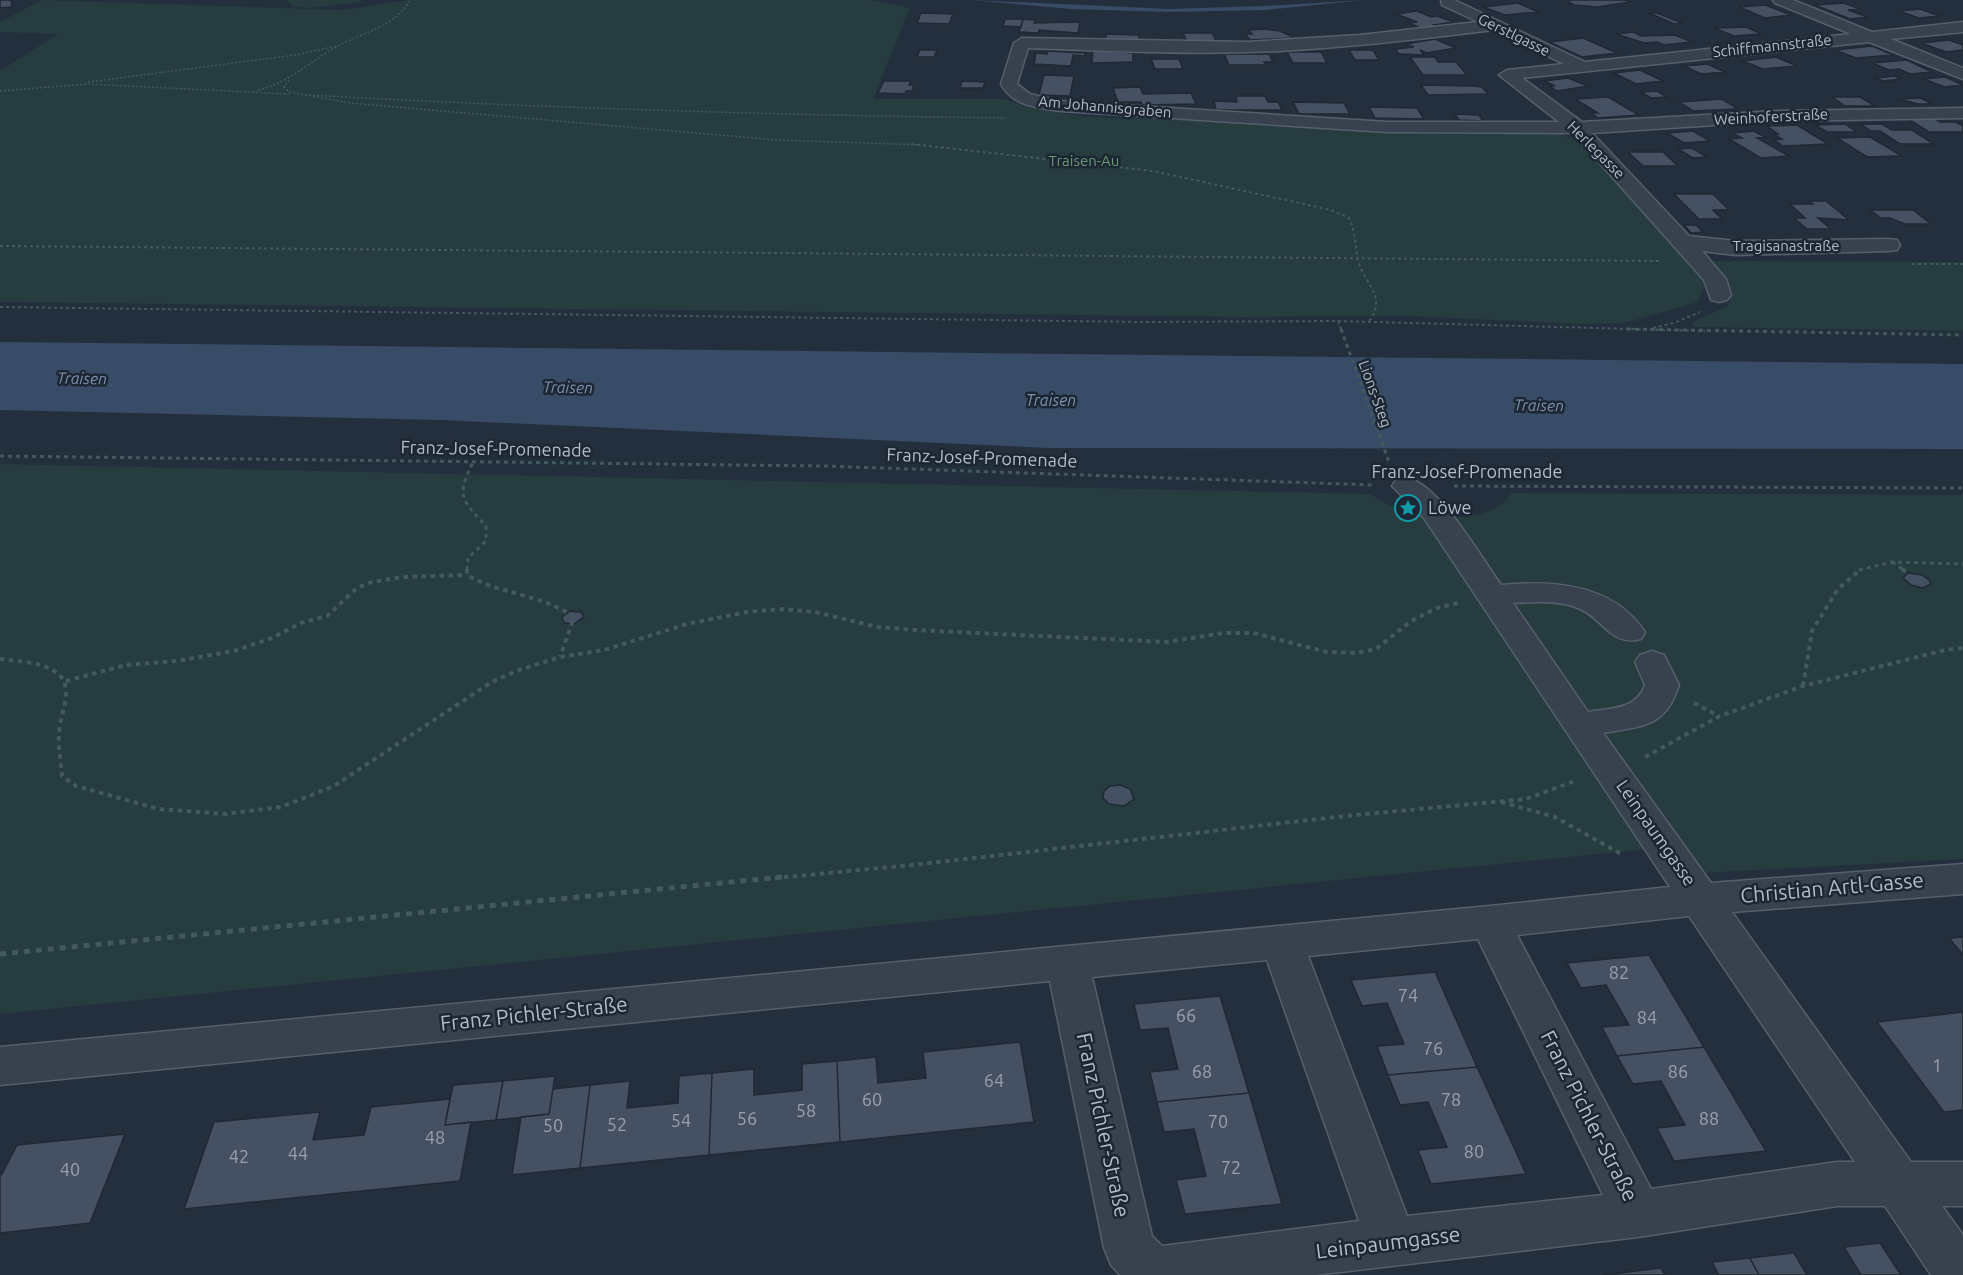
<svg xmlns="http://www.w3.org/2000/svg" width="1963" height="1275" font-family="Ubuntu,sans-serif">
	<rect width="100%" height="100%" fill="#242f3e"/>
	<path fill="#263c3f" d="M42,0L343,10L408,0H871L910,8L873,99H1004L1031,108L1087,117L1175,119L1308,127L1560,133L1582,144L1632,195L1694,261L1705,285L1698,302L1624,323L1578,324L1406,316L1242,317L0,302V71L58,34L0,32V22Z
		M287,0H360L361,2L311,8L292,7Z
		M1712,261L1963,262V331L1696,327L1691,323L1727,306L1733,295L1728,279Z
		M0,464L1371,494C1399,519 1490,531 1511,493L1963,495V859L1703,873L1648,849L0,1014Z"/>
	<path fill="#394c67" d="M0,342L1963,364V449L1050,448L441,420L0,410Z"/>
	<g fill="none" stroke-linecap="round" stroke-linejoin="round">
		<path fill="#394c67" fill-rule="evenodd" d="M971,0L1169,9L1265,6L1366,0L1265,10L1169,12L1072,9Z"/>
	</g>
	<path fill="#455162" stroke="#1f2835" stroke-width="1.5" d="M0,0H11L12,7L0,8Z
		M1566,0H1625L1630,2L1598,7L1574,5Z
		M1518,3L1538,12L1505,15L1483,7Z
		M1844,3L1860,9L1848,10L1868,17L1850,19L1815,5Z
		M1765,5L1791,15L1765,18L1739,7Z
		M1920,9L1940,16L1919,18L1899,11Z
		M1417,11L1431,17L1437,16L1454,22L1434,25L1440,28L1425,30L1409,23L1417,22L1396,14Z
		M921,13L953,14L949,24L917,23Z
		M1649,13H1657L1682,23L1674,24Z
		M1005,19H1023L1021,27L1003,26Z
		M1023,19L1035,20L1034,23L1080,22L1078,33L1039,30L1038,33L1019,32Z
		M1746,27L1762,34L1734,36L1714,28Z
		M1263,29L1280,31L1295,38L1250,40L1245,34H1252L1248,30Z
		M1633,32L1641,36L1675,35L1692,42L1664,45L1657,42L1644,43L1616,34Z
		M1183,33H1212L1216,41H1187Z
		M1106,34L1139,35V41L1106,43Z
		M1583,38L1617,53L1582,57L1549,42Z
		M1435,39L1456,48L1427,53L1420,50L1424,55L1399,54L1395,49L1414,47L1406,44Z
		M1949,40L1963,45V50L1946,52L1921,43Z
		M1872,46L1893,55L1856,58L1835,50Z
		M920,50H937L934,57H917Z
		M1093,50L1133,53V62L1092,63Z
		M1349,50H1373L1379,60H1355Z
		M1048,51L1086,53L1085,56L1073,55L1071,66L1034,64L1036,53L1047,54Z
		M1287,52H1321L1327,63H1293Z
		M1224,54H1269L1273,62H1264L1266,65H1229Z
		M1410,57H1435L1438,62H1456L1467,75H1423Z
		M1776,57L1797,66L1763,69L1743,61Z
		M1151,59H1179L1183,69H1155Z
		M1907,60L1932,72L1910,74L1899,69L1889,70L1872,63Z
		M1707,64L1725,72L1701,74L1684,66Z
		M1640,70L1663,81L1636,84L1614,73Z
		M1044,75L1074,76L1070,96L1039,95Z
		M1894,76L1902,79L1883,81L1875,78Z
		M1945,77L1963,85L1944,87L1924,79Z
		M1568,78L1588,86L1557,91L1549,86H1555L1544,81Z
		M884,81H911L909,85H914L912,91H906L905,94L878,93Z
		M962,81L985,82L983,88H960Z
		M1421,85L1474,86L1482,87L1488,94L1428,95Z
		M1140,87L1143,94L1191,93L1196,104L1142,105L1141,102H1118L1113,88Z
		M1657,91L1667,97L1651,98L1641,92Z
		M1236,96H1265L1268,102H1278L1282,110H1216L1214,101L1237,102Z
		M1608,97L1639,115L1598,118L1591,113H1598L1575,99Z
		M1832,97H1860L1875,106H1845Z
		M1921,98L1932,104H1918L1898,99Z
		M1722,99L1738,109L1693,111L1679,102Z
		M1293,102L1344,103L1350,114H1299Z
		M1369,107L1417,108L1424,119L1375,118Z
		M1455,114L1479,115L1483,121L1459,120Z
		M1905,117H1933L1940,122H1956L1963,126V132H1929Z
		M1845,124L1857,132H1827L1815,125Z
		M1860,124H1882L1892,130H1912L1934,144H1900L1880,131H1871Z
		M1797,125L1828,144L1783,146L1774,140L1782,139L1773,134H1778L1767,126Z
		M1693,131L1710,141L1684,143L1667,133Z
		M1754,131L1765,137L1757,138L1789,156L1761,158L1729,139L1742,138L1732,133Z
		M1870,137L1902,156L1867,157L1837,138Z
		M1692,148L1707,157L1693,158L1678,149Z
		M1628,152H1663L1678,166H1643Z
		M1674,194H1713L1729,210H1713L1722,219H1699Z
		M1809,201H1826L1849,220L1818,218L1831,229H1807L1794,218H1805L1790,204H1813Z
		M1870,210H1913L1931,224H1905L1890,218H1881Z
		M1684,225H1696L1703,232L1691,233Z
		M1908,573L1922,575L1929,580L1931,584L1923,588L1911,585L1903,578Z
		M570,611L581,612L584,617L574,624L564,623L562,617Z
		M1121,785L1130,789L1134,799L1124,806L1109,804L1103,798L1104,791L1110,786Z
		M1963,937V955L1949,938Z
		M1649,955L1704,1047L1617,1056L1602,1027L1629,1025L1606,985L1581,988L1567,963Z
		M1435,972L1477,1067L1388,1075L1377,1046L1404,1044L1387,1003L1362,1006L1351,980Z
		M1220,996L1249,1093L1157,1102L1150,1072L1178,1069L1168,1028L1140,1030L1134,1004Z
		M1963,1012V1110L1944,1112L1877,1022Z
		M1020,1042L1034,1122L840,1142L837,1061L876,1057L878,1083L926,1078L923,1052Z
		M1704,1047L1766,1151L1674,1161L1657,1128L1685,1125L1661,1081L1633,1084L1617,1056Z
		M837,1061L840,1142L709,1155L712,1073L754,1069V1095L802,1090V1064Z
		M1477,1067L1526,1174L1431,1184L1418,1150L1447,1147L1428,1102L1400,1105L1388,1075Z
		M712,1073L709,1155L580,1168L590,1085L630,1081L627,1108L678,1103L679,1076Z
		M555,1076L549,1114L496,1120L503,1081Z
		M503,1081L496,1120L445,1125L453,1085Z
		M590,1085L580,1168L512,1175L521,1117L549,1114L553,1089Z
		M1249,1093L1282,1204L1185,1214L1176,1180L1206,1176L1194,1129L1164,1132L1157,1102Z
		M450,1099L445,1125L471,1122L460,1181L184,1209L214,1122L320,1112L313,1140L364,1135L371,1107Z
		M125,1134L90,1223L0,1233V1175L2,1174L17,1145Z
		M1880,1243L1901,1275H1861L1844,1247Z
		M1794,1253L1807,1275H1759L1750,1258Z
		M1750,1258L1759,1275H1719L1712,1262Z
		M1661,1268L1665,1275H1603Z"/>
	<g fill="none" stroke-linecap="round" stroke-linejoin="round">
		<defs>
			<path id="minor" d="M1441,0H1454L1585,62L1851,34L1775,3L1773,0H1793L1872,32L1963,22V32L1891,39L1963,68V79L1869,42L1522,78L1582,122L1777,111L1963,108V118L1777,121L1592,133L1689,236L1736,241L1889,239L1897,240L1900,245L1897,250L1889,251L1736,255L1702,251L1726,279L1731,295L1727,300L1719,302L1711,300L1704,280L1573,133L1387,132L1060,111C1037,108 1013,106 1001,84L1014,43L1022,38L1247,42L1360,35L1478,22L1442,5ZM1493,30L1564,64L1507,70L1499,75L1559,122H1387L1060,101L1030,94L1017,84L1028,48C1112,51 1196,55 1279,51C1351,47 1422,39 1493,30Z
				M1406,477C1441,486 1480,556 1501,585C1554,580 1613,584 1645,632L1641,639C1610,647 1604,618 1578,608C1559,600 1534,602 1513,603L1588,712C1611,708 1636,710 1645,685L1635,662L1640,655L1652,651L1664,655L1679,685C1665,728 1643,726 1603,733L1711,883L1963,864V894L1732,912L1911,1162H1963V1206H1942L1963,1235V1275H1931L1885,1206H1837L1638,1237L1315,1275H1120L1111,1265L1104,1248L1050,981L0,1085V1047L1490,906L1670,887L1424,518L1392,486L1396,480ZM1689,916L1855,1162H1837L1651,1189L1517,935ZM1478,939L1603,1195L1407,1216L1308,956ZM1267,960L1359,1221L1162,1246L1152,1236L1092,977Z"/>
		</defs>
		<use href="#minor" stroke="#565f6c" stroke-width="3"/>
		<path stroke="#44595c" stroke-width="1.5" stroke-dasharray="2 2" stroke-linecap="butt" d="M289,80L284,87L289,92L350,103L777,140L924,145
			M88,82L295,55L337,46
			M258,90C289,83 309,62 336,47C360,33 396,27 410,0
			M0,91L88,84L290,94
			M309,95C541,108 774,115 1006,118"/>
		<path stroke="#44595c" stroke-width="2" stroke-dasharray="3 3" stroke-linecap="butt" d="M911,144L1153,171L1331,210L1349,218C1356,233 1355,245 1358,260C1363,283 1388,296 1369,321
			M0,246L1661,261
			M1912,264H1963
			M0,307L1143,322L1338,321L1705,331
			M1338,321L1342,331
			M1653,328L1674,323L1700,312"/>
		<path stroke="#44595c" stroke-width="3" stroke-dasharray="4 4" stroke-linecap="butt" d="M1341,329L1389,462
			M1627,329L1963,335
			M0,456L823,466L1374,485
			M1454,486L1963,488
			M1892,562L1904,570
			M467,570L468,558L486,541V526C461,499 456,497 473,462
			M1859,570L1892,562L1963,564"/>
		<path stroke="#44595c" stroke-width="4" stroke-dasharray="4.5 4.5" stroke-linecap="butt" d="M467,569V575C501,595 542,594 574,617L560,657
			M1902,569L1908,573
			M0,659C22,662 65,662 66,691C66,706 60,719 59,733C58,748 61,762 62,776L76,786L159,809L225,814L281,807L334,786L490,683L516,671L560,657L604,650L687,624L747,612L782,609L815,612L878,627L915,630L1167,642L1223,633H1253L1327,652L1357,653L1376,649L1411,621L1437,608L1458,603
			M66,681L126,665L176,661L234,651L272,638L301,623L327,616L357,588L372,582L403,577L467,575
			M1803,686L1812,631L1838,589L1861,569
			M1694,703L1719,716
			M1645,757L1720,716L1803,686L1945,650L1963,648
			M1501,802L1555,817L1623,855
			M766,879L912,865L1345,816L1526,799L1575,781"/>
		<path stroke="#44595c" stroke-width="5" stroke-dasharray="6 6" stroke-linecap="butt" d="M0,954L782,877"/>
		<use href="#minor" fill="#38414e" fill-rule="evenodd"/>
	</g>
	<defs>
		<symbol id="sight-ring" viewBox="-11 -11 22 22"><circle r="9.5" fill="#1d2633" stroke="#0f9aa8" stroke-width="1.5"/><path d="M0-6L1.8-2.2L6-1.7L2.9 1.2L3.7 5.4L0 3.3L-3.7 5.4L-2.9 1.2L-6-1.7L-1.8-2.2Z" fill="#0f9aa8"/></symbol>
	</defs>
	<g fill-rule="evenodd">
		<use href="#sight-ring" x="1393" y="493" width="30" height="30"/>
	</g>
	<g text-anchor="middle" stroke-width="5" stroke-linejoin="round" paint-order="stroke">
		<g font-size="15" fill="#b4bcc9" stroke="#1d2633">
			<text transform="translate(1514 35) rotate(26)" y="5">Gerstlgasse</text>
			<text transform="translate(1772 46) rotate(-6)" y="5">Schiffmannstraße</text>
			<text transform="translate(1105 107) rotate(5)" y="5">Am Johannisgraben</text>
			<text transform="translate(1771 117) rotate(-3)" y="5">Weinhoferstraße</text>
			<text transform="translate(1596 150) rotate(45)" y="5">Herlegasse</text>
			<text x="1786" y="251">Tragisanastraße</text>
			<text transform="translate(1375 394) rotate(70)" y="5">Lions-Steg</text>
		</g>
		<g font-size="15" fill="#6b9a76" stroke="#1d2633">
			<text x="1084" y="166">Traisen-Au</text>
		</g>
		<g font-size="16" font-style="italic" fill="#7c92b1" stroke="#1d2633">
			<text transform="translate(82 378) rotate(1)" y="6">Traisen</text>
			<text transform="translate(568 387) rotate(1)" y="6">Traisen</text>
			<text x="1051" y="406">Traisen</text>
			<text transform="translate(1539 405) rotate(1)" y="6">Traisen</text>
		</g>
		<g font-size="18" fill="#b4bcc9" stroke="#1d2633">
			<text transform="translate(496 449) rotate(1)" y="6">Franz-Josef-Promenade</text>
			<text transform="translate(982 458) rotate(2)" y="6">Franz-Josef-Promenade</text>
			<text x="1467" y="478">Franz-Josef-Promenade</text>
			<text transform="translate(1656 833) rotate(55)" y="6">Leinpaumgasse</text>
		</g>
		<g font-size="18" fill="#b4bcc9" stroke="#1d2633" text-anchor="start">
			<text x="1428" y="514">Löwe</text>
		</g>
		<g font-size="18" fill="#98a1af">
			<text x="1619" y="979">82</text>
			<text x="1408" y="1002">74</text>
			<text x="1186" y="1022">66</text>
			<text x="1647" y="1024">84</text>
			<text x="1433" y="1055">76</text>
			<text x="1937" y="1072">1</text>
			<text x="1202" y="1078">68</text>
			<text x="1678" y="1078">86</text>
			<text x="994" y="1087">64</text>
			<text x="872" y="1106">60</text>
			<text x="1451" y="1106">78</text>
			<text x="806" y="1117">58</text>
			<text x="747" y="1125">56</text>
			<text x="1709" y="1125">88</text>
			<text x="681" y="1127">54</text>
			<text x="1218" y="1128">70</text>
			<text x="617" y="1131">52</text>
			<text x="553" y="1132">50</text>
			<text x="435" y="1144">48</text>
			<text x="1474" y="1158">80</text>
			<text x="298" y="1160">44</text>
			<text x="239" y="1163">42</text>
			<text x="1231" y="1174">72</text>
			<text x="70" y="1176">40</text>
		</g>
		<g font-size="21" fill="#b4bcc9" stroke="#1d2633">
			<text transform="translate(1832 888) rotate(-5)" y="7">Christian Artl-Gasse</text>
			<text transform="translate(534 1014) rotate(-6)" y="7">Franz Pichler-Straße</text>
			<text transform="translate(1589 1116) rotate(63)" y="7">Franz Pichler-Straße</text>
			<text transform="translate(1103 1125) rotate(78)" y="7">Franz Pichler-Straße</text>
			<text transform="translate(1388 1243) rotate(-7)" y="7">Leinpaumgasse</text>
		</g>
	</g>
</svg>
